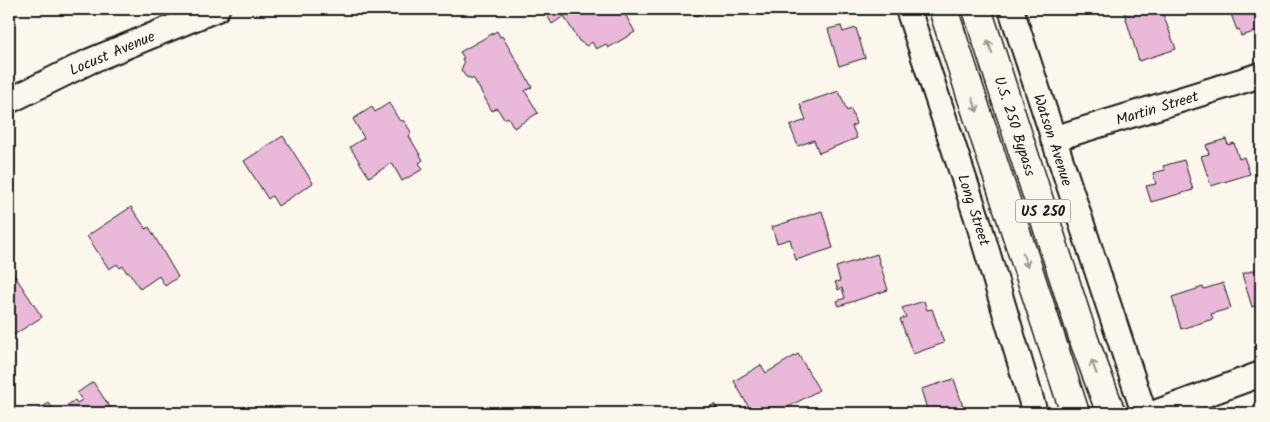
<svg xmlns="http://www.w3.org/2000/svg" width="1270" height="422" font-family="Kalam,sans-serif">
	<rect width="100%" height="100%" fill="#fbf7ec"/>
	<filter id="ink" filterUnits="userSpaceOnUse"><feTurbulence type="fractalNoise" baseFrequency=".02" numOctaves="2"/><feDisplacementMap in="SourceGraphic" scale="10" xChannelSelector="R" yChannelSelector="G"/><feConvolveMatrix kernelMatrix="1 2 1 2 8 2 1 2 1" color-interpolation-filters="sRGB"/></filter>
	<g filter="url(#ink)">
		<path fill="#eab9da" stroke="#1c1c1c" d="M546,9H622L635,32L608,48L606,44L596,49L592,42L587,46L579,41L564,16L552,24L544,10Z
			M692,9H706L707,10L696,16Z
			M1123,9H1161L1176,49L1139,61Z
			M1229,9H1261V30L1241,36L1239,29L1237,30Z
			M841,26L843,32L856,28L865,58L839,66L828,29Z
			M497,31L500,37L502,36L532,87L525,91L538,113L514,128L508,117L504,119L497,108L492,111L474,79L466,77L461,70L464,63L462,59L464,58L460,52Z
			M839,91L847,111L851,109L856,124L852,126L857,138L819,153L814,140L798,146L790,126L806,120L800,104Z
			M389,103L399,120L404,121L411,132L409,136L423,160L419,163L423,169L402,181L392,163L369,177L350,147L364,138L353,119L372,107L375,112Z
			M283,136L313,183L278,206L272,196L268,199L244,161Z
			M1226,139L1228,145L1234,143L1239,159L1244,157L1250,174L1211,186L1201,156L1209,154L1206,145Z
			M1184,160L1193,190L1151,202L1146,186L1156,184L1153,173L1165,170L1163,166Z
			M131,207L146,229L149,227L178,277L165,286L159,276L140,289L129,272L127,273L123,266L120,268L117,264L109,269L87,236Z
			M822,211L833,248L796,260L790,239L777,243L772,227Z
			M877,254L888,290L839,306L837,301L845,298L842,288L838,290L835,282L840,281L836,267Z
			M9,267L42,317L9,338Z
			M1261,268V304L1252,307L1242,274Z
			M1223,283L1231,308L1211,314L1213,319L1181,329L1172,297L1203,287L1204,289Z
			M924,301L927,310L932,309L944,343L913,354L900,319L906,317L902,308Z
			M798,354L819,390L778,413H752L734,381L761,365L766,373Z
			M954,379L965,413H928L921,389Z
			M93,382L112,410L107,413H33L49,403L56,413L75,400L77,403L82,400L77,393Z
			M714,404L721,413H700Z"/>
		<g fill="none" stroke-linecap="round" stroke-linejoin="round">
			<defs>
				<path id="minor" d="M908,9L978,221L1035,413
					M1011,9L1144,413
					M9,101L90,61L217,9
					M1053,139L1261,75
					M1155,413L1261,374"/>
				<path id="highway" d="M943,9L1075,413
					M977,9L1084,340L1111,413"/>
			</defs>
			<use href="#minor" stroke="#1c1c1c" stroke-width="28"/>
			<use href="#highway" stroke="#1c1c1c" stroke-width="31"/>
			<use href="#minor" stroke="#fbf7ec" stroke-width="24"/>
			<use href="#highway" stroke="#fbf7ec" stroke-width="28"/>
		</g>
		<defs><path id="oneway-shaft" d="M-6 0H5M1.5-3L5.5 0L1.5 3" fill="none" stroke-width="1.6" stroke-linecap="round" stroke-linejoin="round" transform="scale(1.25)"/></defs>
		<g stroke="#97948e">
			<use href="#oneway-shaft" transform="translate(990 47) rotate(-108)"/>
			<use href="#oneway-shaft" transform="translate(975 105) rotate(72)"/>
			<use href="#oneway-shaft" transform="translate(1025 260) rotate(72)"/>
			<use href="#oneway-shaft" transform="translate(1094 367) rotate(-110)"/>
		</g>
	</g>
	<g text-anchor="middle" stroke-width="4.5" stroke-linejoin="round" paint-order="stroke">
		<rect fill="#fbf7ec" stroke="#5f5e5a" stroke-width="1" x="1015.5" y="199.5" width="55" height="23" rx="4"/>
		<g font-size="14" font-weight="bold" fill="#1c1c1c">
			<text x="1043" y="216">US 250</text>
		</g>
		<g font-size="15" fill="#1c1c1c" stroke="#fbf7ec">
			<text transform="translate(112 53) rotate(-23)" y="5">Locust Avenue</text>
			<text transform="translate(1157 108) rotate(-17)" y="5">Martin Street</text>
			<text transform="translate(1015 126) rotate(72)" y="5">U.S. 250 Bypass</text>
			<text transform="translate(1053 140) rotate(72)" y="5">Watson Avenue</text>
			<text transform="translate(974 210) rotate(72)" y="5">Long Street</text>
		</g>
	</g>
	<rect width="1270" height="422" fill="none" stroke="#fbf7ec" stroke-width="30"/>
	<rect x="15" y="15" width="1240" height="392" fill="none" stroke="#1c1c1c" stroke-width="2" filter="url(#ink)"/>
</svg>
